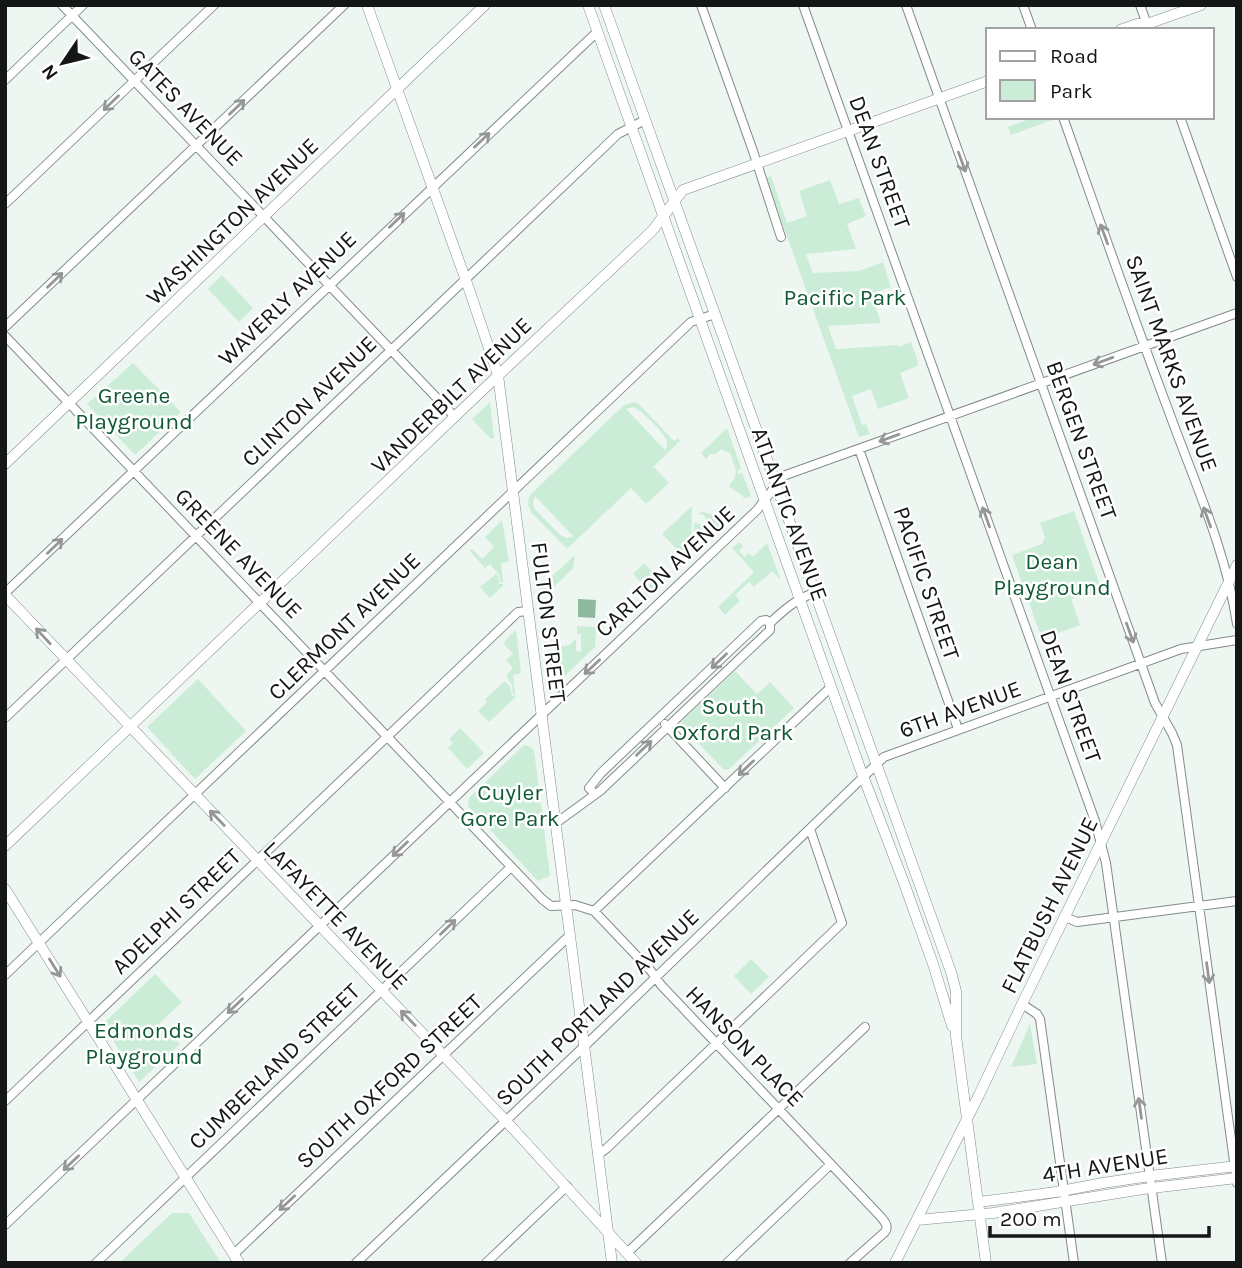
<svg xmlns="http://www.w3.org/2000/svg" width="1242" height="1268" font-family="Karla,sans-serif">
	<rect width="100%" height="100%" fill="#edf6f0"/>
	<path fill="#cbedd7" fill-rule="evenodd" d="M1034,117H1051L1052,120L1011,135L1008,127Z
		M771,176L787,223L807,216L799,191L830,180L839,204L859,198L866,216L847,224L856,249L806,254L813,273L859,271L883,262L891,287L871,294L881,323L828,326L836,349L898,345L899,347L911,342L918,362L917,366L900,373L909,398L878,409L871,389L852,396L862,425L866,424L870,434L859,437L766,178Z
		M222,275L253,308L239,322L208,289Z
		M133,363L181,412L135,455L87,404Z
		M490,402L494,438L491,439L472,419Z
		M633,402L639,404L674,441L678,438L680,441L650,470L654,467L669,483L646,504L631,488L567,549L531,512L528,505L529,496L623,406ZM633,407C641,410 662,430 666,439C668,444 667,445 665,450L626,409ZM535,496L573,536V537L567,538L560,535L534,508L533,502Z
		M727,428L741,468L737,472L740,474L742,472L751,496L750,497L744,498C740,492 734,491 729,486L735,477L736,470L730,453L721,449L716,454H710L706,459L701,453Z
		M692,506L691,556L687,560L662,534Z
		M1074,511L1101,588L1071,599L1080,625L1042,639L1012,555L1042,544L1045,537L1040,523Z
		M702,512C711,513 719,517 720,528L694,553V523L704,525L707,521L704,515L698,514Z
		M502,520L509,561L501,564L503,582H500L499,575L490,564L485,568L470,551L472,549L482,559L494,547L485,537Z
		M739,542L743,546L739,551L745,557L749,553L753,557L767,543L781,580L772,571L754,587L749,582L735,595L740,601L725,615L718,607L754,572L732,548Z
		M575,555L573,568L552,589L543,590L540,587Z
		M644,563L654,573L643,584L633,574Z
		M496,574L498,576L499,584H503V586L490,598L480,587Z
		M661,574L666,579L651,595H642V592Z
		M577,626L596,627L595,647L551,689L548,655L557,653V647L570,645L573,641L576,640V651L581,652V634H577Z
		M516,630L521,673L513,675L515,695H513L512,685L506,676L513,668L506,660L513,654L503,643Z
		M735,671L757,694L770,682L794,708L729,769L724,770L685,729L681,722Z
		M198,679L246,731L195,779L147,727Z
		M504,682H506L510,686L512,696H515L516,697L489,722L478,711L487,702L485,699Z
		M460,728L484,753L467,769L448,748L453,743L449,739Z
		M524,745H526L532,748L534,750L550,876L538,881L468,806L469,798Z
		M751,959L769,977L751,994L734,976Z
		M155,974L182,1002L160,1023L180,1044L139,1082L103,1024Z
		M1030,1024L1037,1064L1011,1067Z
		M172,1213H189L221,1263H119Z"/>
	<path fill="#8eb99e" d="M578,599L596,600L595,618L578,617Z"/>
	<g fill="none" stroke-linecap="round" stroke-linejoin="round">
		<defs>
			<path id="minor" d="M62,5L455,417
				M701,5L753,151L781,237
				M803,5L1095,821L1106,863L1162,1263
				M906,5L1155,703L1172,733L1177,745L1237,1183
				M1023,5L1032,30
				M1140,5L1149,30
				M5,80L83,5
				M1063,117C1098,216 1132,314 1169,412C1194,481 1226,550 1237,624
				M1180,117L1237,277
				M5,204L214,5
				M5,327L344,5
				M5,336L542,899L551,906L575,905L594,911L651,971L661,985L880,1216C885,1222 889,1226 885,1232L850,1263
				M859,449L958,729
				M5,593L597,32
				M5,718L618,134L645,120
				M665,724L725,788
				M595,794L589,788L601,773L761,621L766,620L770,623
				M556,823L600,791L770,630V623C784,610 796,599 814,593
				M594,911L831,687
				M1065,917L1077,922L1237,901
				M5,975L691,322L715,314
				M1022,1004L1037,1014L1040,1019L1074,1263
				M5,1101L518,612L529,611
				M598,1155L607,1148L842,923L810,829
				M5,1225L757,510L783,476L1237,313
				M627,1253L865,1027
				M234,1254L570,935
				M96,1263L511,867
				M356,1263L594,1037L884,757L1181,649L1237,640
				M486,1263L567,1186
				M727,1263L831,1164"/>
			<path id="major" d="M367,5L469,289L498,375L612,1263
				M588,5L860,768L904,883L933,964L952,1026
				M604,5L951,972L956,991V1036L986,1263
				M1120,30L1137,24H1147L1201,5
				M5,464L485,5
				M5,595L506,1121L636,1263
				M5,846L489,384L652,231L683,190L988,81
				M5,889L239,1263
				M979,1202L1056,1192L1103,1183L1150,1176L1237,1166
				M917,1220L993,1213L1143,1189L1237,1178
				M895,1263L979,1095L1022,1004L1237,565"/>
		</defs>
		<use href="#minor" stroke="#848c87" stroke-width="10"/>
		<use href="#major" stroke="#848c87" stroke-width="11"/>
		<use href="#minor" stroke="#fff" stroke-width="8"/>
		<use href="#major" stroke="#fff" stroke-width="10"/>
	</g>
	<defs><path id="oneway-shaft" d="M-6 0H5M1.5-3L5.5 0L1.5 3" fill="none" stroke-width="1.6" stroke-linecap="round" stroke-linejoin="round" transform="scale(1.75)"/></defs>
	<g stroke="#959796">
		<use href="#oneway-shaft" transform="translate(111 103) rotate(136)"/>
		<use href="#oneway-shaft" transform="translate(237 107) rotate(-44)"/>
		<use href="#oneway-shaft" transform="translate(482 140) rotate(-43)"/>
		<use href="#oneway-shaft" transform="translate(962 162) rotate(70)"/>
		<use href="#oneway-shaft" transform="translate(397 220) rotate(-44)"/>
		<use href="#oneway-shaft" transform="translate(1104 234) rotate(-110)"/>
		<use href="#oneway-shaft" transform="translate(55 280) rotate(-44)"/>
		<use href="#oneway-shaft" transform="translate(1103 361) rotate(160)"/>
		<use href="#oneway-shaft" transform="translate(889 438) rotate(160)"/>
		<use href="#oneway-shaft" transform="translate(986 517) rotate(-110)"/>
		<use href="#oneway-shaft" transform="translate(1207 517) rotate(-110)"/>
		<use href="#oneway-shaft" transform="translate(55 546) rotate(-44)"/>
		<use href="#oneway-shaft" transform="translate(1130 633) rotate(70)"/>
		<use href="#oneway-shaft" transform="translate(43 636) rotate(-133)"/>
		<use href="#oneway-shaft" transform="translate(719 661) rotate(136)"/>
		<use href="#oneway-shaft" transform="translate(592 667) rotate(137)"/>
		<use href="#oneway-shaft" transform="translate(644 748) rotate(-44)"/>
		<use href="#oneway-shaft" transform="translate(746 768) rotate(136)"/>
		<use href="#oneway-shaft" transform="translate(217 818) rotate(-134)"/>
		<use href="#oneway-shaft" transform="translate(400 849) rotate(136)"/>
		<use href="#oneway-shaft" transform="translate(448 927) rotate(-44)"/>
		<use href="#oneway-shaft" transform="translate(55 968) rotate(58)"/>
		<use href="#oneway-shaft" transform="translate(1208 973) rotate(82)"/>
		<use href="#oneway-shaft" transform="translate(235 1006) rotate(136)"/>
		<use href="#oneway-shaft" transform="translate(408 1018) rotate(-134)"/>
		<use href="#oneway-shaft" transform="translate(1140 1108) rotate(-98)"/>
		<use href="#oneway-shaft" transform="translate(71 1163) rotate(136)"/>
		<use href="#oneway-shaft" transform="translate(287 1203) rotate(137)"/>
	</g>
	<g text-anchor="middle" stroke-width="5" stroke-linejoin="round" paint-order="stroke">
		<g font-size="23" fill="#141715" stroke="#fff">
			<text transform="translate(186 107) rotate(46)" y="8">GATES AVENUE</text>
			<text transform="translate(880 162) rotate(70)" y="8">DEAN STREET</text>
			<text transform="translate(232 221) rotate(-44)" y="8">WASHINGTON AVENUE</text>
			<text transform="translate(287 298) rotate(-44)" y="8">WAVERLY AVENUE</text>
			<text transform="translate(1172 363) rotate(70)" y="8">SAINT MARKS AVENUE</text>
			<text transform="translate(451 395) rotate(-44)" y="8">VANDERBILT AVENUE</text>
			<text transform="translate(309 401) rotate(-44)" y="8">CLINTON AVENUE</text>
			<text transform="translate(1082 440) rotate(70)" y="8">BERGEN STREET</text>
			<text transform="translate(790 514) rotate(70)" y="8">ATLANTIC AVENUE</text>
			<text transform="translate(239 553) rotate(46)" y="8">GREENE AVENUE</text>
			<text transform="translate(665 571) rotate(-43)" y="8">CARLTON AVENUE</text>
			<text transform="translate(927 583) rotate(71)" y="8">PACIFIC STREET</text>
			<text transform="translate(549 622) rotate(83)" y="8">FULTON STREET</text>
			<text transform="translate(344 626) rotate(-44)" y="8">CLERMONT AVENUE</text>
			<text transform="translate(1071 696) rotate(70)" y="8">DEAN STREET</text>
			<text transform="translate(960 709) rotate(-20)" y="8">6TH AVENUE</text>
			<text transform="translate(1049 905) rotate(-64)" y="8">FLATBUSH AVENUE</text>
			<text transform="translate(176 911) rotate(-44)" y="8">ADELPHI STREET</text>
			<text transform="translate(336 915) rotate(46)" y="8">LAFAYETTE AVENUE</text>
			<text transform="translate(597 1007) rotate(-44)" y="8">SOUTH PORTLAND AVENUE</text>
			<text transform="translate(745 1046) rotate(46)" y="8">HANSON PLACE</text>
			<text transform="translate(274 1066) rotate(-44)" y="8">CUMBERLAND STREET</text>
			<text transform="translate(389 1081) rotate(-43)" y="8">SOUTH OXFORD STREET</text>
			<text transform="translate(1105 1165) rotate(-9)" y="8">4TH AVENUE</text>
		</g>
		<g font-size="23" fill="#115a37" stroke="#fff">
			<text x="845" y="305">Pacific Park</text>
			<text x="134" y="403">Greene<tspan x="134" dy="26">Playground</tspan></text>
			<text x="1052" y="569">Dean<tspan x="1052" dy="26">Playground</tspan></text>
			<text x="733" y="714">South<tspan x="733" dy="26">Oxford Park</tspan></text>
			<text x="510" y="800">Cuyler<tspan x="510" dy="26">Gore Park</tspan></text>
			<text x="144" y="1038">Edmonds<tspan x="144" dy="26">Playground</tspan></text>
		</g>
	</g>
	<rect width="1242" height="1268" fill="none" stroke="#141715" stroke-width="14"/>
	<rect x="986" y="28" width="228" height="91" fill="#ffffff" stroke="#a1a2a1" stroke-width="2"/>
	<rect x="1000" y="51" width="35" height="10" fill="#ffffff" stroke="#a1a2a1" stroke-width="2"/>
	<text x="1050" y="63" font-size="21" fill="#141715">Road</text>
	<rect x="1000" y="80" width="35" height="21" fill="#cbedd7" stroke="#a1a2a1" stroke-width="2"/>
	<text x="1050" y="98" font-size="21" fill="#141715">Park</text>
	<g transform="translate(63 63) rotate(235)" stroke="#ffffff" stroke-width="5" paint-order="stroke">
	<path d="M0-5L12 26L0 18L-12 26Z" fill="#141715"/>
	<text y="-10" font-size="19" font-weight="bold" text-anchor="middle" fill="#141715">N</text>
	</g>
	<path d="M990 1226v10h219v-10" fill="none" stroke="#141715" stroke-width="3.5"/>
	<text x="1000" y="1226" font-size="21" fill="#141715" stroke="#ffffff" stroke-width="5" paint-order="stroke">200 m</text>
</svg>
